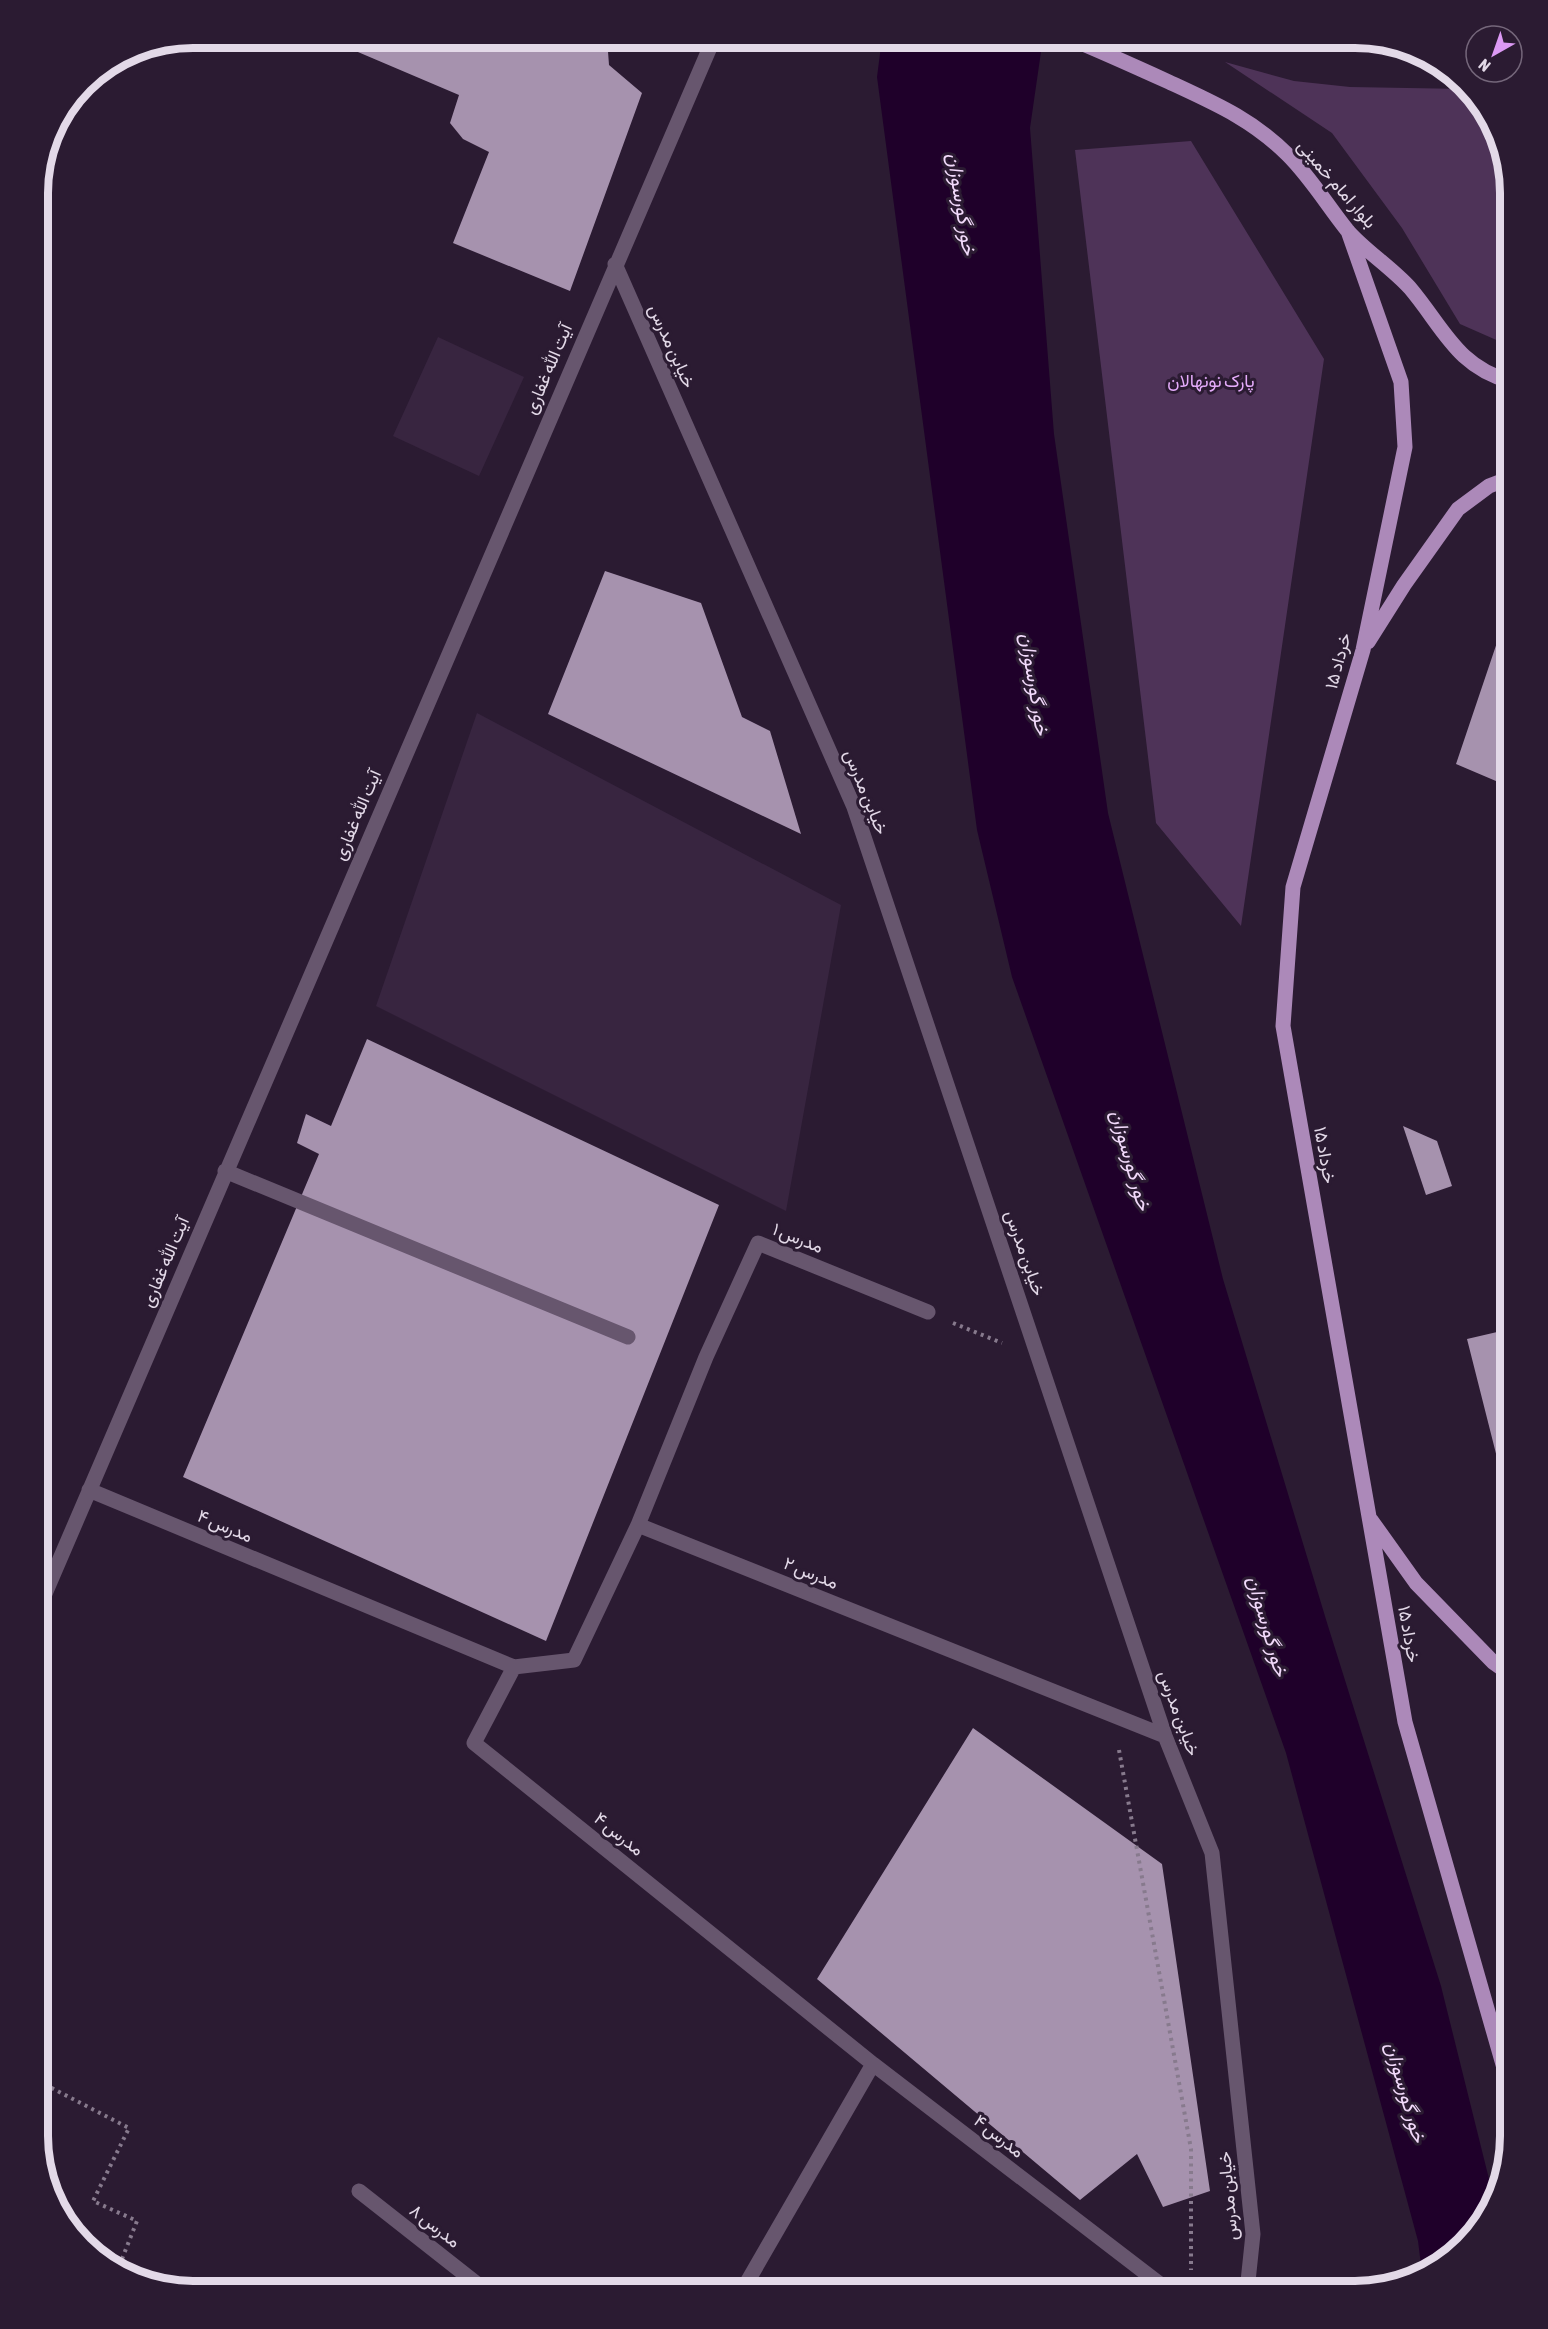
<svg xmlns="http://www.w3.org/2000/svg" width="1548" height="2329" font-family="'Asap Condensed',Vazirmatn,sans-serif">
	<rect width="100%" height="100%" fill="#2b1b32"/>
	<path fill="#382540" d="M438,337L524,377L479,476L393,436Z
		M477,713L841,905L786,1211L376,1006Z"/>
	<path fill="#4e3358" d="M1225,62L1294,81L1350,87L1465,89L1490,116L1510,193V346L1460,324L1402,228L1332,133Z
		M1191,141L1324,359L1241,926L1156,823L1075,150Z"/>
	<path fill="#1f002a" d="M882,38H1043L1030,128L1054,434L1108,813L1223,1279L1328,1626L1441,1986L1494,2199L1489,2214L1432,2271L1422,2273L1418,2241L1286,1753L1012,977L977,830L877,77Z"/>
	<path fill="#a692ae" d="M325,38H607L609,65L642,93L570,291L453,243L489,152L463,139L450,123L459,95Z
		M605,571L701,603L742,717L770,731L801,834L548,714Z
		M1510,604V787L1456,764Z
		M367,1039L719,1205L546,1641L183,1477L319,1154L297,1143L306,1114L331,1126Z
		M1403,1126L1437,1141L1452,1186L1426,1195Z
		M1510,1329V1509L1467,1339Z
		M973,1728L1162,1864L1210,2191L1163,2207L1137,2154L1080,2200L817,1979Z"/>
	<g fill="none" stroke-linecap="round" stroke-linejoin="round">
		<path stroke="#877a8d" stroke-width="4" stroke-dasharray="3 4.5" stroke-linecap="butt" d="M953,1323L1002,1343
			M1119,1750L1191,2149V2270
			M38,2081L129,2128L93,2201L137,2221L118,2269"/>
		<path stroke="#67566e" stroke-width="15" d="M615,264L854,807L1165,1736L1212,1853L1253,2234L1247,2291
			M225,1171L628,1337
			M89,1490L514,1667L574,1660L638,1525L1165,1736
			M638,1525L706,1357L758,1243L928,1312
			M38,1610L714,38
			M514,1667L474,1743L873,2064L1169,2291
			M359,2191L486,2291
			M742,2291L873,2064"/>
		<path stroke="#ac89b9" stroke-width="15" d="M1069,38C1103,52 1136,67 1169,82C1214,103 1252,119 1288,155C1311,178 1327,205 1347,230C1364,250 1391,267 1410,288C1443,327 1457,367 1510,381
			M1304,38L1385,45
			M1348,231L1401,382L1405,447L1363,650L1293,887L1283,1026L1405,1722L1510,2089
			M1368,642L1404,585L1458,509L1489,486L1510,478
			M1371,1520L1416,1583L1493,1662L1510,1674"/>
	</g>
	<g text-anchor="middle" stroke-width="6" stroke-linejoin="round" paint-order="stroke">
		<g font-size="18" fill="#e3d9e8" stroke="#2b1b32">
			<text transform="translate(1337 184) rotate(49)" y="6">بلوار امام خمینی</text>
			<text transform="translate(672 346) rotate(66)" y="6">خیابن مدرس</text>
			<text transform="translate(548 369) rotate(-67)" y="6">آیت الله غفاری</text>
			<text transform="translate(1338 661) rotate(-75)" y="6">۱۵ خرداد</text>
			<text transform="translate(866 792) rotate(68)" y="6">خیابن مدرس</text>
			<text transform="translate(357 815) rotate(-67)" y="6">آیت الله غفاری</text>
			<text transform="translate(1325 1155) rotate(80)" y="6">۱۵ خرداد</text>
			<text transform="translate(798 1238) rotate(22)" y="6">مدرس ۱</text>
			<text transform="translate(1025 1253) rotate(71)" y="6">خیابن مدرس</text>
			<text transform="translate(165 1262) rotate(-67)" y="6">آیت الله غفاری</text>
			<text transform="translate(225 1526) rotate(23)" y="6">مدرس ۴</text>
			<text transform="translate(811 1573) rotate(22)" y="6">مدرس ۲</text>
			<text transform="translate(1409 1634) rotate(80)" y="6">۱۵ خرداد</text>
			<text transform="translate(1179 1713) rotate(70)" y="6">خیابن مدرس</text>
			<text transform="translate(619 1834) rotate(39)" y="6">مدرس ۴</text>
			<text transform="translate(999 2136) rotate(38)" y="6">مدرس ۴</text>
			<text transform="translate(1228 2196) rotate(-95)" y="6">خیابن مدرس</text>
			<text transform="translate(435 2226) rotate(38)" y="6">مدرس ۸</text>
		</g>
		<g font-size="18" fill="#e4abfa" stroke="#2b1b32">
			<text x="1211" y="387">پارک نونهالان</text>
		</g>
		<g font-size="20" font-style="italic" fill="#f2dafb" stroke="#2b1b32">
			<text transform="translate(962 204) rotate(81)" y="7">خور گورسوزان</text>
			<text transform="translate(1035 684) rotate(81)" y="7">خور گورسوزان</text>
			<text transform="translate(1131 1160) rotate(74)" y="7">خور گورسوزان</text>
			<text transform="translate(1268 1626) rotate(74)" y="7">خور گورسوزان</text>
			<text transform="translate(1406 2092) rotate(74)" y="7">خور گورسوزان</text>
		</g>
	</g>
	<path d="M0 0H1548V2329H0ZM193 48H1355A145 145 0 0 1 1500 193V2136A145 145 0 0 1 1355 2281H193A145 145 0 0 1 48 2136V193A145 145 0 0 1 193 48Z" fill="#2b1b32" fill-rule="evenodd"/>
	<path fill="none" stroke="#e3d9e8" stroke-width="8" d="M193 48H1355A145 145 0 0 1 1500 193V2136A145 145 0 0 1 1355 2281H193A145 145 0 0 1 48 2136V193A145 145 0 0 1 193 48Z"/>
	<g transform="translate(1494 54) rotate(220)"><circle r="28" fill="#2b1b32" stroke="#75677b" stroke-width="1.5"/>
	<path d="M0-4.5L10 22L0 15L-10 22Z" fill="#dc99f4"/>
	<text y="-9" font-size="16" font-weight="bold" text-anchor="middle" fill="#e3d9e8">N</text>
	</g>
</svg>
